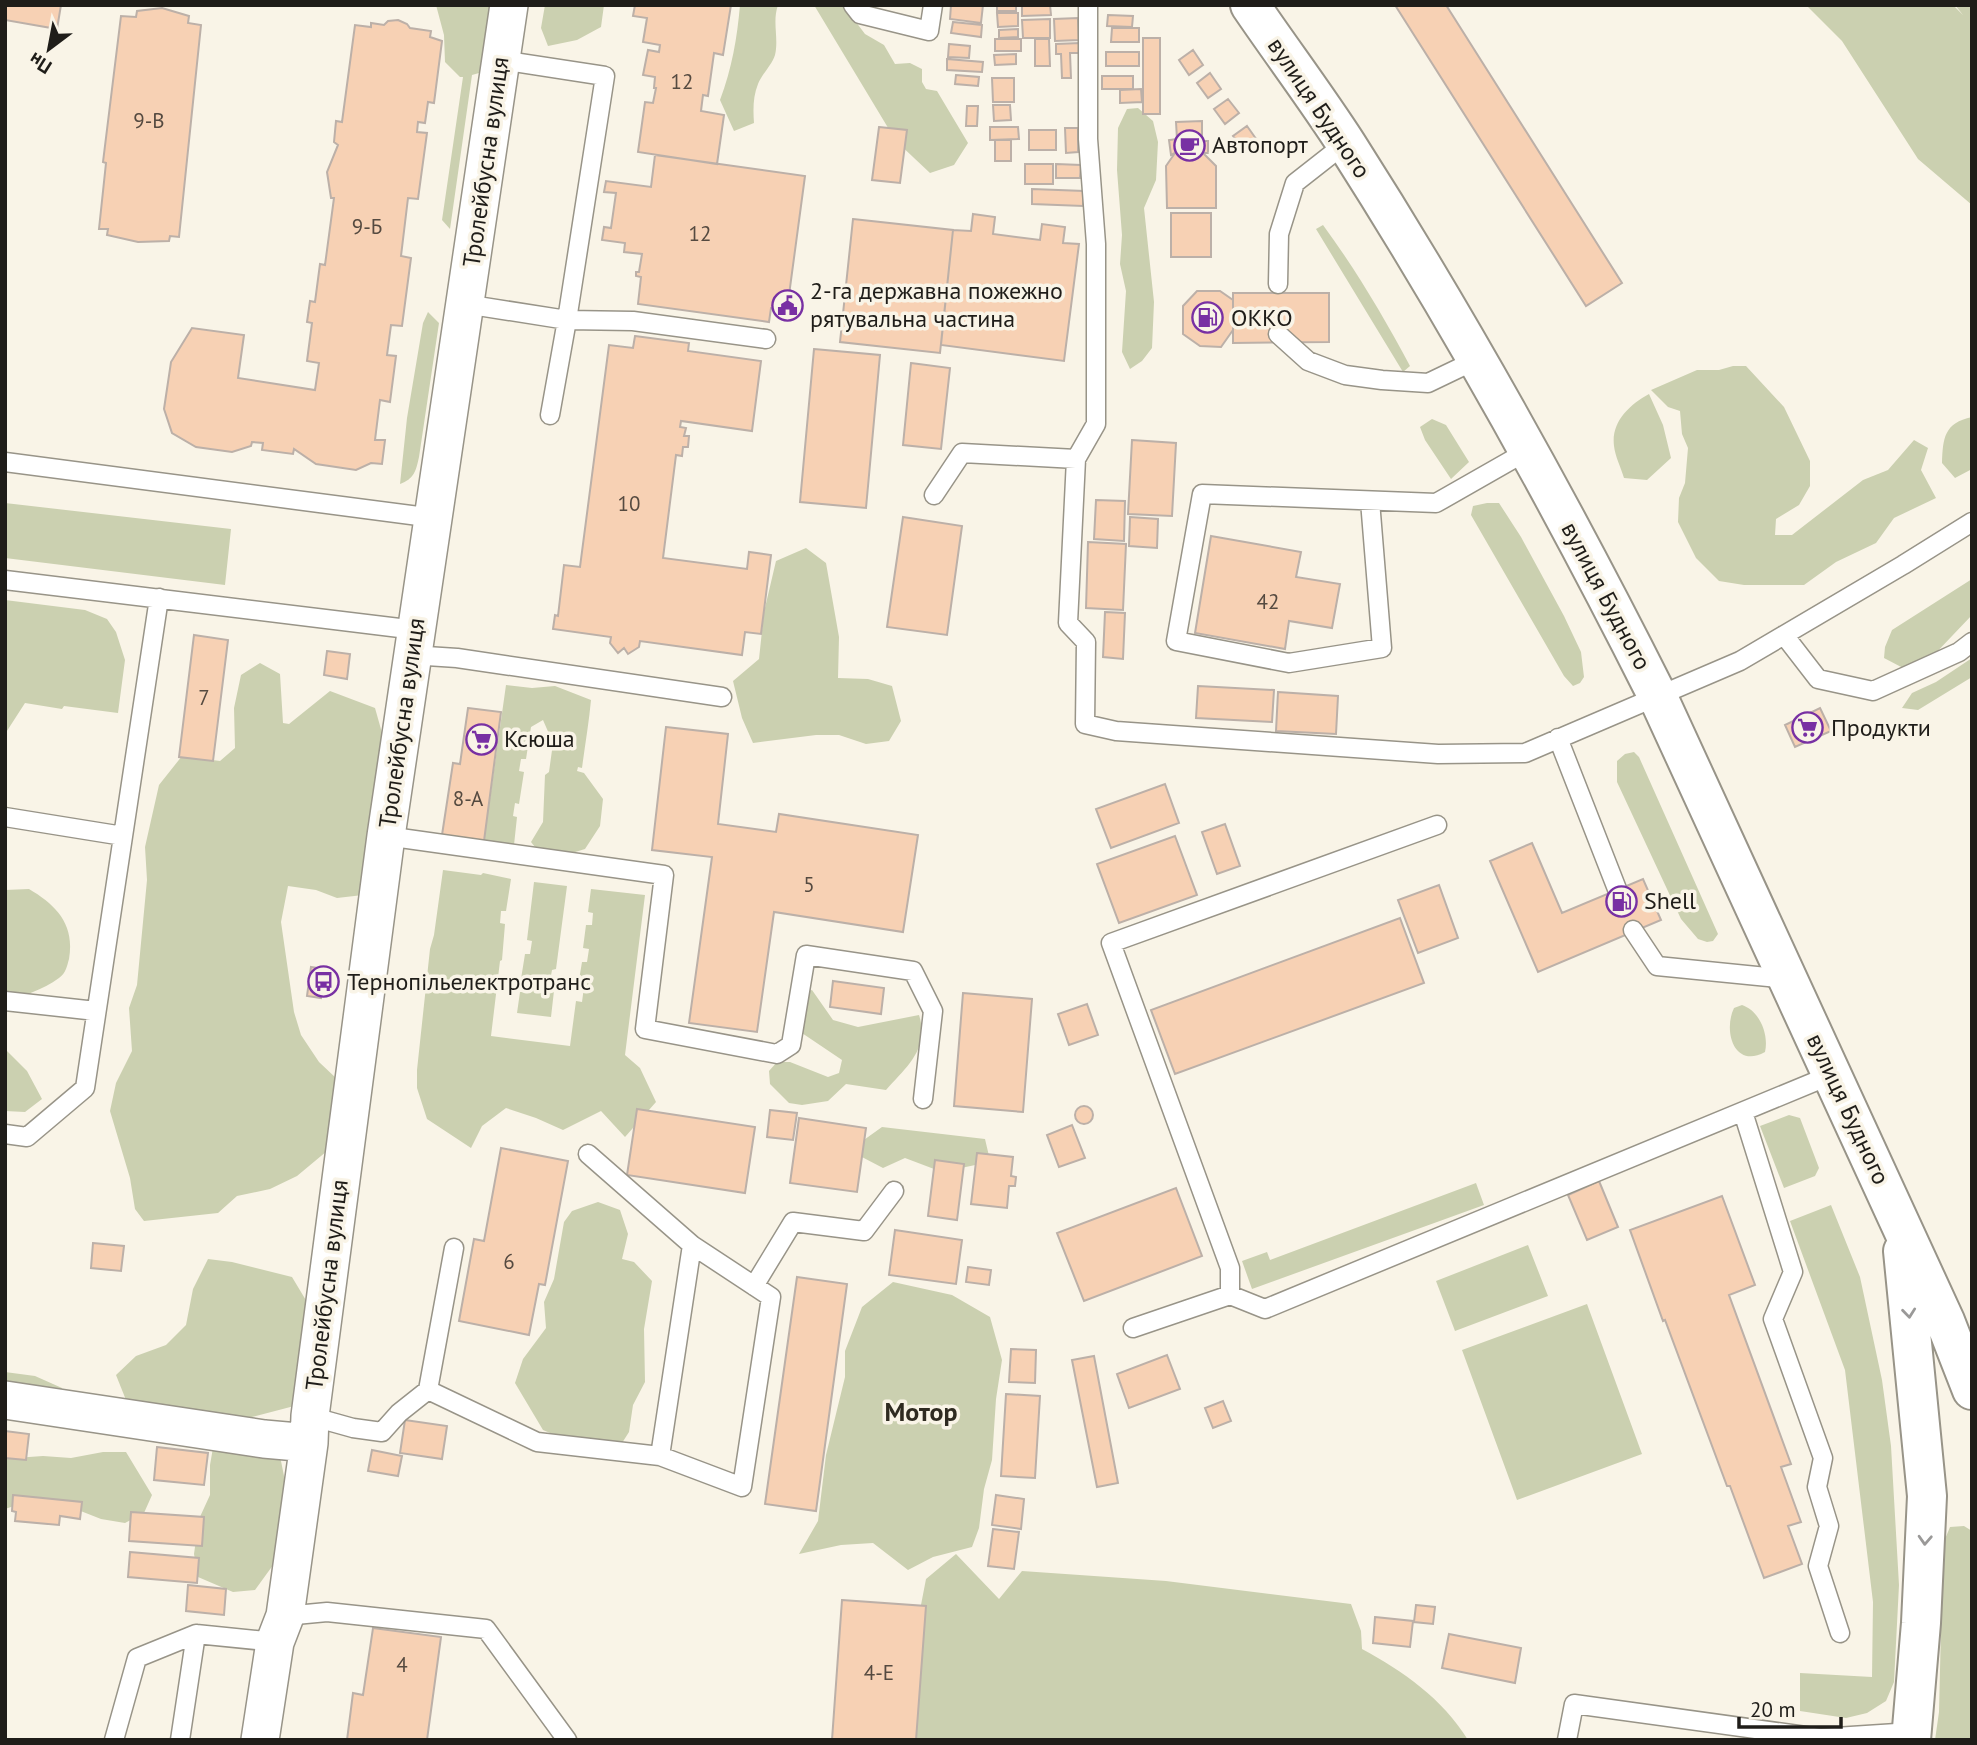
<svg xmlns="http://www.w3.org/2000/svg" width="1977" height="1745" font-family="'PT Sans',sans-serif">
	<rect width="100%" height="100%" fill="#f9f4e7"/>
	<path fill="#cbd0b0" d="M436,5H505L479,73L472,75L450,229L442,220L463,77H460L445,62L444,35Z
		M545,5H604L601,27L577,40L548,46L541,28Z
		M740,5H778C772,22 779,38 775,55C772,65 762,74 758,84C753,96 753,110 754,123L734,131L720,100C732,68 737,39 740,5Z
		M814,5H843L865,34L884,45L895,64L910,63L922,69V82L926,89L937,91L968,143L954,165L930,173L896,141Z
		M1806,5H1953L1963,15L1955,5H1972V205L1918,159L1842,41Z
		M1138,108L1153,121L1158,142L1156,180L1144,208L1154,302L1152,348L1142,361L1130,369L1122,352L1126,291L1120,264L1122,235L1117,170L1118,128L1127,109Z
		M1323,225C1356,270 1384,317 1410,366L1403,372L1316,229Z
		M428,312L439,323L419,457C416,471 414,479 400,484L407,418L423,323Z
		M1733,366H1746L1784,407L1810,461V486L1799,505L1776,519L1775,535H1792L1863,480L1888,470L1914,440L1928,448L1921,470L1936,498L1894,518L1876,543L1836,562L1804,585H1744L1719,581L1696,558L1678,522L1679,498L1685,483L1688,448L1682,434L1680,411L1668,407L1651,390L1697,370H1719Z
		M1649,394L1663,425L1671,458L1647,480L1624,478C1621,468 1615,456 1614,446C1611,422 1629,405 1649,394Z
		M1972,417V469L1955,478L1942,463C1943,438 1944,423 1972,417Z
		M1432,419L1446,425L1469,462L1451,479L1425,440L1420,427Z
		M5,503L231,529L225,585L5,558Z
		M1487,503H1499L1521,537L1564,616L1581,652L1584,677L1580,683L1573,686L1564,676L1471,515L1473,506Z
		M806,548L826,563L839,637L838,678L868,679L892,686L901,721L889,741L866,744L839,735H816L753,743L742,718L733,681L759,659L764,612L776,561Z
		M1972,579V615L1932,657L1905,669L1884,658L1885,647L1892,630Z
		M5,600L85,610L107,619L116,632L125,660L118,713L64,706L62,709L25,703L5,734Z
		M1972,658V677L1918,710L1902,708L1912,693L1936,682Z
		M260,663L280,674L283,723L289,724L330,691L375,708L384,740L363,895L337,898L316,890L288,886L281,922L294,1012L301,1035L319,1062L337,1079L333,1146L297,1176L270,1189L237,1196L218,1213L144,1221L135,1209L130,1178L110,1111L116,1083L132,1051L129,1008L137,985L147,880L145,847L159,785L182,756L220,761L235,748L234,708L241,675Z
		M506,685L532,688L555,686L591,700C589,722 585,745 582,768L578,767L577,771L584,773L603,799L600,826L585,849L546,861L531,842L543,822L545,775L549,772L553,743L543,720L531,727L526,759H521L519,771L524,772L519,804L515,803L513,816L517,817L514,845L484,841Z
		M1634,752L1639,757L1718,934L1713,941L1707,942L1698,939L1681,919L1617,782V761L1625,754Z
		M443,870L481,875L483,873L511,879L506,911H501L500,923L505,924L502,960L500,961L491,1036L570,1046L576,1001L582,1002L584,987L578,986L582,962H587L589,949L583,948L586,925H592L593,913L588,912L591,889L645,895L625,1055L640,1068L656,1102L625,1137L601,1111L563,1130L536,1118L506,1108L482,1126L471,1148L427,1119L417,1088V1070L430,949L434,935Z
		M534,882L567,886L556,969L552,970L550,981L555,982L551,1017L517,1013L520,992H525L527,980L521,979L525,954H530L532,941L527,940Z
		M29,889C56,905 75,924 69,959C67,966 66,973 59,978C43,990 22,995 5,1005V890Z
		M812,990L833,1020L858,1027L919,1015C930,1049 906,1067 886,1090L846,1084L828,1101L802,1105L789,1103L770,1084L769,1071L777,1062H790L828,1077L839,1073L842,1060L796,1029L798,994Z
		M1742,1005C1760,1011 1769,1035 1765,1052C1734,1069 1723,1031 1734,1008Z
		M5,1049L27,1071L42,1099L25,1112L5,1111Z
		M1789,1115L1800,1118L1819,1168L1815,1176L1784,1188L1760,1126Z
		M882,1127L985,1139L989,1156L980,1164L942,1172L905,1158L883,1168L860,1156L861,1142Z
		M1476,1183L1484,1205L1252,1289L1242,1261L1267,1252L1270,1260Z
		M598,1202L620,1210L628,1234L622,1259L634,1262L652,1281L644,1329L645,1382L633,1405L629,1432L622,1443L555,1435L543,1430L515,1383L523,1359L546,1328L544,1302L554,1279L564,1222L572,1211Z
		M1831,1205L1860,1277L1882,1380L1891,1446L1899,1585L1894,1682L1886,1701L1867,1713L1846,1718L1800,1711V1673L1872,1677L1873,1602L1845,1370L1790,1221Z
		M1528,1245L1548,1296L1455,1331L1436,1281Z
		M208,1259L232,1262L292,1277L307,1302L298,1405L248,1418L126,1400L116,1375L136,1356L166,1345L186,1325L193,1289Z
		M893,1282L952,1295L990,1317L1002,1360L996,1399L992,1460L984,1489L979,1528L972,1547L933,1557L908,1570L873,1543L841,1545L799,1554L818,1521L826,1455L845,1377V1351L862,1307Z
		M1587,1304L1642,1454L1517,1500L1462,1350Z
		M5,1372L35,1376L62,1388L61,1406L5,1403Z
		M214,1442L280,1456L286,1486L276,1561L255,1590L233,1592L198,1577L194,1554L199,1519L210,1495V1465Z
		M103,1452H126L152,1495L144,1513L125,1523L101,1519L73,1508L20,1504L5,1509V1454L15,1458L43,1456L71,1458Z
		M1964,1526L1972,1531V1740H1935L1939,1712L1943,1544L1950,1527Z
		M956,1554L999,1599L1022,1571L1166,1581L1351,1604L1361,1631L1362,1649C1404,1672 1442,1698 1468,1740H903L915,1636L926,1579Z"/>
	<path fill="#f7d1b4" stroke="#bcb0a8" stroke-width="2" d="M5,5H61L57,29L5,20Z
		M635,5H731L723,55L714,53L708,96L703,95L701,111L724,115L717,164L638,152L645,102L653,103L656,88H654L655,77L643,75L648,50L659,52L660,45L643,42L647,18L633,16Z
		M951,5H983L981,23L950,19Z
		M997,5H1016V11H997Z
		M1022,5H1050L1051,15L1022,16Z
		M1395,5H1446L1622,283L1586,306Z
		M162,8L189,16L188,23L201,25L179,237L170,236L169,241L138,242L107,235L108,229H99L106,163L103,162L121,16L136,17L137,11Z
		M997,13H1018V26L998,27Z
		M1108,15L1133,16L1132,27L1107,26Z
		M1078,18L1079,40L1055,41L1054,19Z
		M1050,19V38H1023L1022,20Z
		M398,20L407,24L410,28L431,31L430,37L442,41L434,103L428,102L425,123L418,122L417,132L427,133L418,199L408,198L401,256L411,258L402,326L391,325L387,355L396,356L390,402L380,400L375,440H385L382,464L371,463L356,470L316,464L294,449L293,454L262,450L263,443L252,442L251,446L232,452L196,447L172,433L164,409L171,362L192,328L244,335L238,378L315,390L319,363L307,361L312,323L307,322L310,301L315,302L320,264L325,265L334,198H331L327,172L338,145L334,142L336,121L342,122L355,25L371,27V23L384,25L388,21Z
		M953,22L982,25L981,37L951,33Z
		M1112,28H1139V42H1111Z
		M1018,29V37L999,38V30Z
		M1143,38H1160V114H1143Z
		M995,39H1021V51H995Z
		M1035,39H1049L1050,66H1035Z
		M1080,43V53H1070L1071,78H1062L1061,54H1056V44Z
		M949,44L970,46L969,58L948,57Z
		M1193,50L1203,65L1189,75L1179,60Z
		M1106,52H1139V66H1106Z
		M1016,54V64L995,65L994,55Z
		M947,59L983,62L982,72L947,70Z
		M1210,73L1221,89L1208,98L1197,83Z
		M956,75L979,77L978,86L955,84Z
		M1102,76H1133V89H1102Z
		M992,78H1014V102H993Z
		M1141,89L1142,102L1120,103V90Z
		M1228,99L1239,113L1225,124L1214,109Z
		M993,105H1010L1011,120L994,121Z
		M967,106H978L977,126H966Z
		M1202,121V141H1208V153H1203L1216,166V208H1167L1166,166L1175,153L1171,155L1169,140L1177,139L1176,122Z
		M1247,126L1259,143L1245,153L1233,136Z
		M879,127L907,130L900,183L872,180Z
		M990,127H1018L1019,139L990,140Z
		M1065,128H1078V152L1066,153Z
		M1029,130H1056V150H1029Z
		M995,140H1011V161H995Z
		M655,155L805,176L787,310L771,308L769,322L638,304L641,277L636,276V272H639L642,254L624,252L625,243L602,240L604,227L611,228L616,193L604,192L606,181L651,187Z
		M1025,164H1053V184H1025Z
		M1056,164L1081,165L1080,178H1056Z
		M1032,189L1084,191L1083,206L1032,204Z
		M1171,213H1211V257H1171Z
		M973,214L995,217L993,234L1040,240L1042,224L1065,227L1063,243L1079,244L1064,361L941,345L953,230L971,231Z
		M853,219L953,230L940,353L840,342Z
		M1197,291H1220L1233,300V330L1221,347L1200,346L1183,334V306Z
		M1233,293H1329V342L1233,343Z
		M635,336L689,343L688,351L761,361L752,431L681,421L680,427L686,428L684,436H689L688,447H683L682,456L676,455L663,558L747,569L749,552L771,555L761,634L745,632L742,655L640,641L639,647L628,654L624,648L618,653L610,643L611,637L553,629L555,615L558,616L564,565L580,567L609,345L633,348Z
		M814,349L880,355L866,508L800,502Z
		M911,363L950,368L941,449L903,445Z
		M1132,440L1176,443L1172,516L1128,514Z
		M1096,500L1125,501L1124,541L1094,539Z
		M903,517L962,526L947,635L887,627Z
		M1130,517L1158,519L1157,548L1129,546Z
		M1211,536L1301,552L1296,577L1340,584L1332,628L1289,621L1285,649L1195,633Z
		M1088,542L1126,544L1123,610L1086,608Z
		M1105,612L1125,613L1123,659L1103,657Z
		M194,635L228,640L213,761L179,757Z
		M327,651L350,654L347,679L324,675Z
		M1198,686L1274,690L1272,722L1196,718Z
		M1278,692L1338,696L1336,734L1276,731Z
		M468,708L501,712L484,841L442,835L453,763L460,764Z
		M1820,708L1831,731L1795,747L1785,725Z
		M666,727L728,734L718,824L776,832L779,814L918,835L903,932L774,912L757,1032L689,1023L712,857L652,850Z
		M1165,784L1179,823L1111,848L1096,809Z
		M1225,824L1240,866L1217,874L1202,832Z
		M1175,836L1197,895L1119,923L1097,864Z
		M1532,843L1562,913L1643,879L1661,920L1538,972L1490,861Z
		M1439,885L1458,938L1418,953L1398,900Z
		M1400,918L1424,983L1175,1074L1151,1010Z
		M311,967L325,969L321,998L307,996Z
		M833,981L884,988L881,1014L830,1007Z
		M963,993L1032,999L1023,1112L954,1106Z
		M1087,1004L1098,1035L1069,1045L1058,1014Z
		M1075 1115a9 9 0 1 1 18 0a9 9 0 1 1-18 0Z
		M637,1109L755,1127L745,1193L627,1175Z
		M770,1110L797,1113L793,1140L767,1137Z
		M799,1118L866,1128L857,1192L790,1183Z
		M1072,1125L1085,1158L1059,1167L1047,1135Z
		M501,1148L568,1161L545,1285L539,1284L529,1335L459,1321L474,1239L484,1241Z
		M977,1153L1013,1157L1011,1176L1016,1177L1015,1186H1009L1007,1208L971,1204Z
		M935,1160L964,1164L957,1220L928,1216Z
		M1599,1181L1618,1227L1587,1240L1568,1195Z
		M1176,1188L1202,1256L1084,1301L1057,1233Z
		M1722,1196L1755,1285L1729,1295L1791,1464L1781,1467L1801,1522L1788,1526L1802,1564L1764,1578L1730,1486H1727L1665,1320L1663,1321L1630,1230Z
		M895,1230L962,1240L956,1284L889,1275Z
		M93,1243L124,1246L121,1271L91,1268Z
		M968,1267L991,1270L989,1285L966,1282Z
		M797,1277L847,1284L816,1511L765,1504Z
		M1011,1349L1036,1350L1035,1383L1009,1382Z
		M1167,1355L1180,1389L1129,1408L1117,1374Z
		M1094,1356L1118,1483L1097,1487L1072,1360Z
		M1006,1394L1040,1396L1035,1478L1001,1476Z
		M1223,1401L1231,1421L1213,1428L1205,1408Z
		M405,1420L447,1426L442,1459L400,1453Z
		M5,1431L29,1434L26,1460L5,1458Z
		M157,1447L208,1453L204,1485L154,1480Z
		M372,1450L402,1456L398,1476L368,1471Z
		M13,1495L82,1502L80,1519L60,1516L59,1525L15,1521L16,1512L12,1511Z
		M996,1495L1024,1499L1021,1529L992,1525Z
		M131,1512L204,1517L202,1546L129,1541Z
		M993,1529L1019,1532L1014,1569L988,1566Z
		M130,1552L199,1558L197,1583L128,1577Z
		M188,1585L226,1589L224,1615L186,1611Z
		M842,1600L926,1606L916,1740H832Z
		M1416,1605L1435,1607L1433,1624L1414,1622Z
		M1375,1617L1413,1621L1410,1647L1373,1643Z
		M373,1628L441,1637L427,1740H347L353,1693L363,1695Z
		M1449,1634L1521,1648L1515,1683L1442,1668Z"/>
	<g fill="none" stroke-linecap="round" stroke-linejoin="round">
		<defs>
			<path id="lane" d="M853,5L860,14L929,31L933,5
				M1088,5V139L1096,244V424L1076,459L1068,623L1086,642L1085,724L1116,731L1438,754L1525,753L1740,661L1903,565L1972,522
				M1278,284L1279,234L1295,183L1346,143
				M465,304L567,320L605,76L501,60
				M1278,334L1308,361L1345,375L1382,380L1428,383L1478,359
				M550,415L567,320L633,321L766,339
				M5,462L434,518
				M934,495L962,453L1076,459
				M1370,501L1382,648L1289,663L1176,641L1202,494L1436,503L1529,450
				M5,580L416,630
				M1784,635L1818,679L1873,691L1959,652L1972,642
				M411,655L457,658L722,697
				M1558,738L1617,889
				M5,817L123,836
				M386,836L664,875L645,1029L777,1054L791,1045L806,955L913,971L933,1011L923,1099
				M1633,930L1657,966L1788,979
				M5,1001L96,1011
				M1743,1112L1793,1272L1773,1319L1823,1458L1817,1487L1829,1526L1818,1566L1840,1633
				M5,1134L27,1137L85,1088L159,598
				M588,1154L692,1245
				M754,1286L793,1222L864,1231L894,1191
				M1230,1295V1268L1111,943L1437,825
				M1133,1328L1230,1295L1265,1309L1831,1075
				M428,1390L537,1442L660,1456L692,1245L771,1297L742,1487L660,1456
				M310,1416L353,1428L382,1432L399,1413L428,1390L454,1248
				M285,1616L327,1612L486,1629L567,1740
				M114,1740L137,1658L196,1634L275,1642
				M180,1740L196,1634
				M1567,1740L1574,1704L1820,1738L1912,1732"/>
			<path id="street" d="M5,1400L264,1439L309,1443
				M260,1740L275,1642L285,1616L309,1443L310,1416L386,836L509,5"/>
			<path id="highway" d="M1250,5C1282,52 1316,97 1347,145C1460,322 1562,506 1657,695L1945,1321L1972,1390
				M1903,1251L1927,1496L1921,1623L1911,1740"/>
		</defs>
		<use href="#lane" stroke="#989488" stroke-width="21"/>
		<use href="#street" stroke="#989488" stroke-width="40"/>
		<use href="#highway" stroke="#989488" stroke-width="42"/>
		<use href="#lane" stroke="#fff" stroke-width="18"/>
		<use href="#street" stroke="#fff" stroke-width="37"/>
		<use href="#highway" stroke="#fff" stroke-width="38"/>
	</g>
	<defs><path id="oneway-chevron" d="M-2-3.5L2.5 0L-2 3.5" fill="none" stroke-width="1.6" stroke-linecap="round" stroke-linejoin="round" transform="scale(1.75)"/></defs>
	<g stroke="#9a9998">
		<use href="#oneway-chevron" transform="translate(1909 1313) rotate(84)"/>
		<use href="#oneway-chevron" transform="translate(1925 1540) rotate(93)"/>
	</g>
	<defs>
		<symbol id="cafe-ring" viewBox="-11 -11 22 22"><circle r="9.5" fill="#f9f4e7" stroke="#7830a3" stroke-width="1.5"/><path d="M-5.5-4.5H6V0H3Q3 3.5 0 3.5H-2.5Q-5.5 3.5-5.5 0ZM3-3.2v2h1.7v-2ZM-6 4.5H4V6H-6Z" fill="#7830a3"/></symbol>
		<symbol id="civic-ring" viewBox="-11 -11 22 22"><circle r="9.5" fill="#f9f4e7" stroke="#7830a3" stroke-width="1.5"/><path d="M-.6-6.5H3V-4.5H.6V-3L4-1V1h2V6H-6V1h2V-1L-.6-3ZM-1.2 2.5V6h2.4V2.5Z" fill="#7830a3"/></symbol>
		<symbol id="fuel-ring" viewBox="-11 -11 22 22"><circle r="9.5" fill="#f9f4e7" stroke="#7830a3" stroke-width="1.5"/><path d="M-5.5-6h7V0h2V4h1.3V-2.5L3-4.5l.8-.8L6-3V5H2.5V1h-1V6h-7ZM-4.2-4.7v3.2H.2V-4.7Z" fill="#7830a3"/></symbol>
		<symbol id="supermarket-ring" viewBox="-11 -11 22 22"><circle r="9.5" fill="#f9f4e7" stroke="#7830a3" stroke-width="1.5"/><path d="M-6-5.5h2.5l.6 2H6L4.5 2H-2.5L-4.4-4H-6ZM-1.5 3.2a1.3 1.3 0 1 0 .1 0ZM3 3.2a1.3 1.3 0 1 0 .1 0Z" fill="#7830a3"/></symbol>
		<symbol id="bus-ring" viewBox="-11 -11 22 22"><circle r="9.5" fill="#f9f4e7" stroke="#7830a3" stroke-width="1.5"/><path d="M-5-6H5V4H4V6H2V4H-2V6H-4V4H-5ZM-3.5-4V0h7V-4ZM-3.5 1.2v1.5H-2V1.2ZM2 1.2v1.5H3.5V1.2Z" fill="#7830a3"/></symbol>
	</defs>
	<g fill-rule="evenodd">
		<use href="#cafe-ring" x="1172" y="128" width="35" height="35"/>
		<use href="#civic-ring" x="770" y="288" width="35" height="35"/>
		<use href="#fuel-ring" x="1190" y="300" width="35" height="35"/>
		<use href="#supermarket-ring" x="1790" y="710" width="35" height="35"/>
		<use href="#supermarket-ring" x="464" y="722" width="35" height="35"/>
		<use href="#fuel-ring" x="1604" y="884" width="35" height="35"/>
		<use href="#bus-ring" x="306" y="964" width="35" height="35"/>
	</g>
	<g text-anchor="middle" stroke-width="7" stroke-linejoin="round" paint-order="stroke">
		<g font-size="21" fill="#554a40">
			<text x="682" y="89">12</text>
			<text x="149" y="128">9-В</text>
			<text x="367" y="234">9-Б</text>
			<text x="700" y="241">12</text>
			<text x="629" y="511">10</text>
			<text x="1268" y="609">42</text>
			<text x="204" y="705">7</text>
			<text x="468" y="806">8-А</text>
			<text x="809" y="892">5</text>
			<text x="509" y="1269">6</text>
			<text x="402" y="1672">4</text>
			<text x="879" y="1680">4-Е</text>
		</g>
		<g font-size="24" fill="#1f1d19" stroke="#f9f4e7">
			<text transform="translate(1319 108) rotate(56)" y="8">вулиця Будного</text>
			<text transform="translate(486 162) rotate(-82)" y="8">Тролейбусна вулиця</text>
			<text transform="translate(1606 596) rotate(62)" y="8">вулиця Будного</text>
			<text transform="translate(402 723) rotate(-82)" y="8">Тролейбусна вулиця</text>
			<text transform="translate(1848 1109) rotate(65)" y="8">вулиця Будного</text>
			<text transform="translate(327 1285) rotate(-83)" y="8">Тролейбусна вулиця</text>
		</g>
		<g font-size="24" fill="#1f1d19" stroke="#f9f4e7" text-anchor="start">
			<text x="1212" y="153">Автопорт</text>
			<text x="810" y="299">2-га державна пожежно<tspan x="810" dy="28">рятувальна частина</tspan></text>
			<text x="1231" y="326">ОККО</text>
			<text x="1831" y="736">Продукти</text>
			<text x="504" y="747">Ксюша</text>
			<text x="1644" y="909">Shell</text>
			<text x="347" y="990">Тернопільелектротранс</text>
		</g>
		<g font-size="26" font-weight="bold" fill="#2f2b21" stroke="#f9f4e7">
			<text x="921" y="1421">Мотор</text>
		</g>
	</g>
	<rect width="1977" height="1745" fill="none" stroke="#1f1d19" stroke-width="14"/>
	<g transform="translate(49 49) rotate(212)" stroke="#f9f4e7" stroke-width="5" paint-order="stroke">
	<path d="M0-5L12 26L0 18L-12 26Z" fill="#1f1d19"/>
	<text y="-10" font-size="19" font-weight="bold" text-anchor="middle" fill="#1f1d19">Пн</text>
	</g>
	<path d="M1739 1717v10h102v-10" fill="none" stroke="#1f1d19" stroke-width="3.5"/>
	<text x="1750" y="1717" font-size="21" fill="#1f1d19" stroke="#f9f4e7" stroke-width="5" paint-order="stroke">20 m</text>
</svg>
